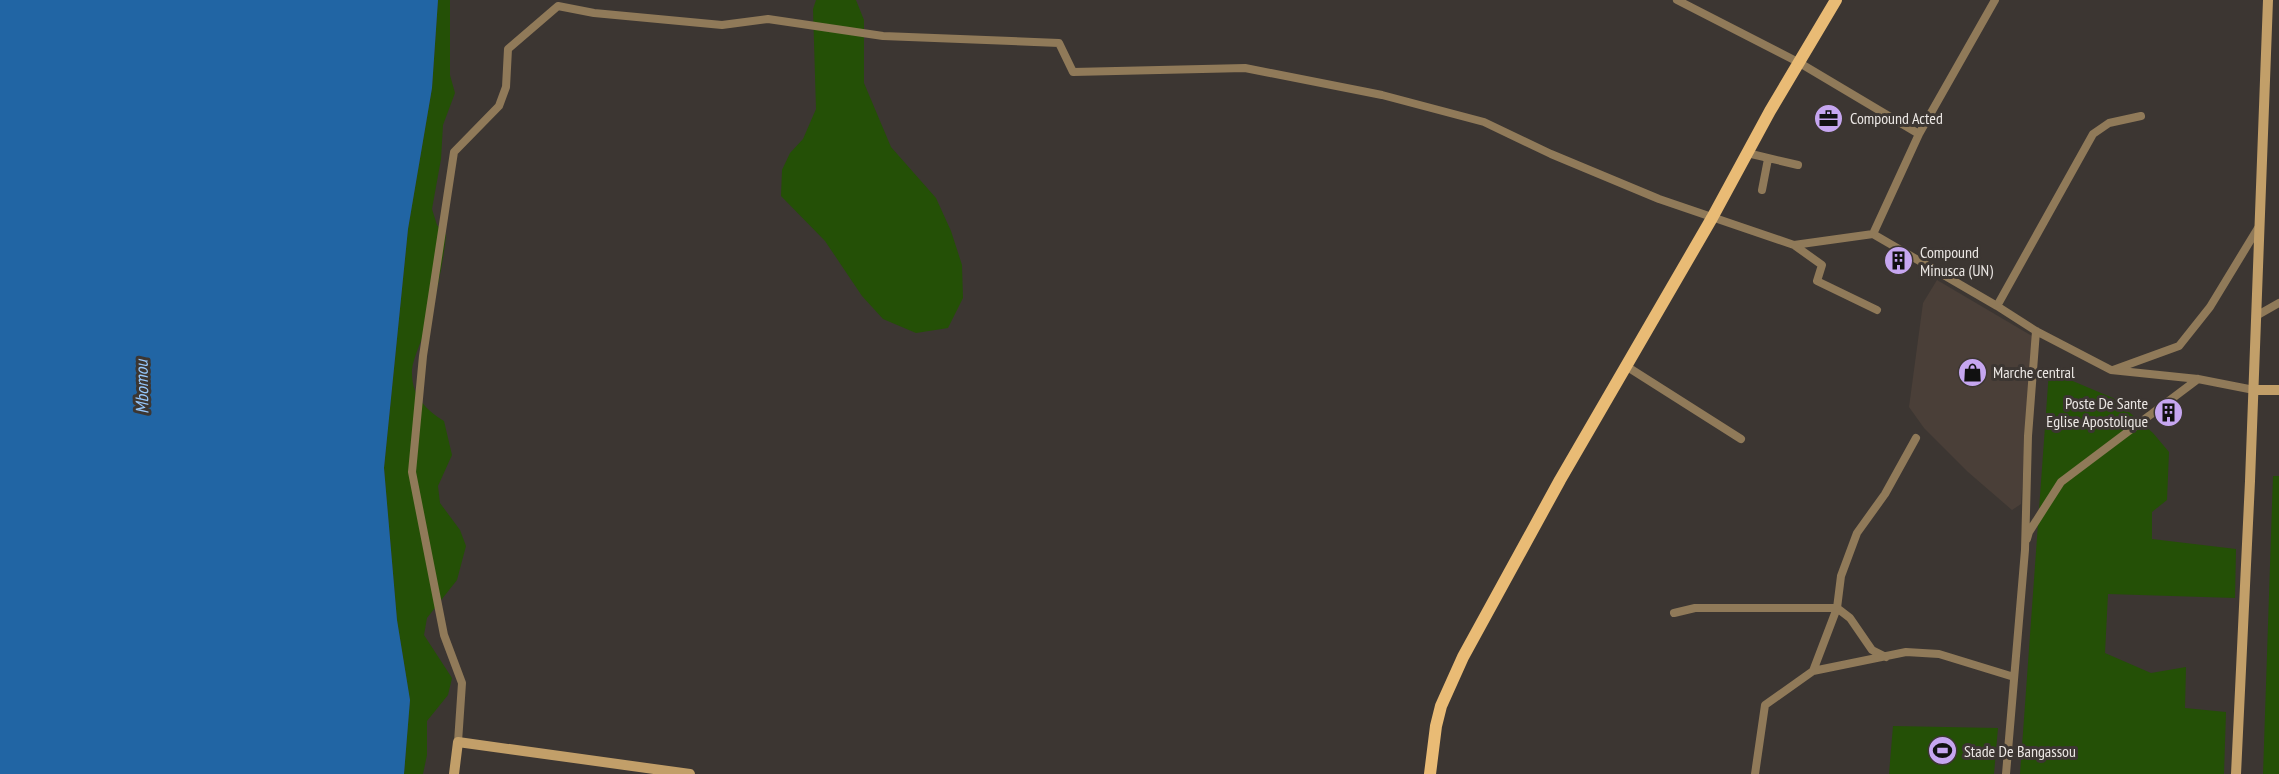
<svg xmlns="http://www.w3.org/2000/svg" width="2279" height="774" font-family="'PT Sans Narrow',sans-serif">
	<rect width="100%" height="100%" fill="#3c3632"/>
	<path fill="#4a3f38" d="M1937,280L2032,336L2021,504L2012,510L1968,472L1924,428L1909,407L1923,303Z"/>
	<path fill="#245006" d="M438,0H450V75L455,93L443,125L441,159L432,209L437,225L446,235C443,265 436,297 427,325C423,338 411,362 412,374C412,396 427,411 444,421L452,455L438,486L440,503L460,530L466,546L457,580L427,618L424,635L452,678L448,695L427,721V755L423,774H404L410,700L397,620L384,468L408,229L432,88Z
		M816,0H856L864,20V83L891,147L936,198L951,231L962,265L963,298L948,328L916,333L883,319L862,296L825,241L781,196L782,170L790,153L803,139L816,109L813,9Z
		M2049,371L2113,398L2153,433L2169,452L2167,500L2152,512V539L2236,549L2235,598L2108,594L2105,653L2151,673L2186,667L2185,708L2226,712L2224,774H2020Z
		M2273,476H2279V774H2263Z
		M1893,726L1998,728L1994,774H1889Z"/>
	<path fill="#2165a4" d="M0,0H438L432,88L408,229L384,468L397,620L410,700L404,774H0Z"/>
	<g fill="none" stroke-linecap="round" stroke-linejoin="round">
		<path stroke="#907a59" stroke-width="8" d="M1677,0L1798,62L1919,134
			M1747,153L1798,165
			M1762,190L1768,159
			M1873,234L1919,134L1995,0
			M1794,245L1822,265L1817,281L1877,310
			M1997,306L2093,134L2109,123L2141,116
			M2256,316L2279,303
			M1626,366L1741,439
			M2113,370L2179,346L2210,307L2258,228
			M2027,539L2029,532L2061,482L2198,379
			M1674,613L1695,608H1837L1850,618L1872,650L1886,657
			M1813,671L1906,652L1939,654L2014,677
			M458,742L462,683L444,635L412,472L423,356L454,152L499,106L506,87L508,49L558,6L594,13L722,25L768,19L883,36L1059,43L1073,72L1245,68L1382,95L1484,122L1551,154L1659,199L1794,245L1873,234L1997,306L2036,331L2111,370L2198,379L2254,390
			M1755,774L1765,705L1813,671L1837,608L1841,576L1857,533L1885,494L1916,438
			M2006,774L2025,550L2028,436L2036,331"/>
		<path stroke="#c29f69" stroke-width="10" d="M2254,390H2279
			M454,774L458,742L690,774
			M2236,774L2250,481L2268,0"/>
		<path stroke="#e9bb75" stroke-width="12" d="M1430,774L1436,726L1441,706L1463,657L1560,480L1712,218L1770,111L1836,0"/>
	</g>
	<defs>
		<symbol id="office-disc" viewBox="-11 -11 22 22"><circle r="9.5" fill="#c6a6f0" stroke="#3c3632"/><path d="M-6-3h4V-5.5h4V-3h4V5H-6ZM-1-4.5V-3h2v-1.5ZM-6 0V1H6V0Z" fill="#111"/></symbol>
		<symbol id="building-disc" viewBox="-11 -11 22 22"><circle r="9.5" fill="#c6a6f0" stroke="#3c3632"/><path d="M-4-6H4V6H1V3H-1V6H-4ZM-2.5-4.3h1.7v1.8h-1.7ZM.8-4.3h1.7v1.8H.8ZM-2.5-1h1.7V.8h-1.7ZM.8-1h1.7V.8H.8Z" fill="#111"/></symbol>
		<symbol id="shop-disc" viewBox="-11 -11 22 22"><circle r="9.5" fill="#c6a6f0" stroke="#3c3632"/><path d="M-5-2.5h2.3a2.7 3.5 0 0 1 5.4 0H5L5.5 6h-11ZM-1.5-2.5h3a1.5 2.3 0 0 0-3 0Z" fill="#111"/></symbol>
		<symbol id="stadium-disc" viewBox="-11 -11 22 22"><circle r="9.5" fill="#c6a6f0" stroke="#3c3632"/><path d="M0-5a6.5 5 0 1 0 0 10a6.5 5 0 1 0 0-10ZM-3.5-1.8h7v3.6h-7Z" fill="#111"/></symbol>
	</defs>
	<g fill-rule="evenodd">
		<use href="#office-disc" x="1812" y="102" width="33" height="33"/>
		<use href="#building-disc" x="1882" y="244" width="33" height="33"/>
		<use href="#shop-disc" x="1956" y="356" width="33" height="33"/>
		<use href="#building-disc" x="2152" y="396" width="33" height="33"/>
		<use href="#stadium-disc" x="1926" y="734" width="33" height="33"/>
	</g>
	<g text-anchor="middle" stroke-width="6" stroke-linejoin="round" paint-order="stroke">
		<g font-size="16" fill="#ebe7e4" stroke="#3c3632" text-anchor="start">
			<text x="1850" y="124">Compound Acted</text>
			<text x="1920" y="258">Compound<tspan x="1920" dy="18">Minusca (UN)</tspan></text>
			<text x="1993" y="378">Marche central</text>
			<text x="2148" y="409" text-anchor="end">Poste De Sante<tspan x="2148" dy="18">Eglise Apostolique</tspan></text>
			<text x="1964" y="757">Stade De Bangassou</text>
		</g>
		<g font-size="18" font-style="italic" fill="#96c7fc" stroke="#3c3632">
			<text transform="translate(142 387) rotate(-91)" y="6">Mbomou</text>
		</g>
	</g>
</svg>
